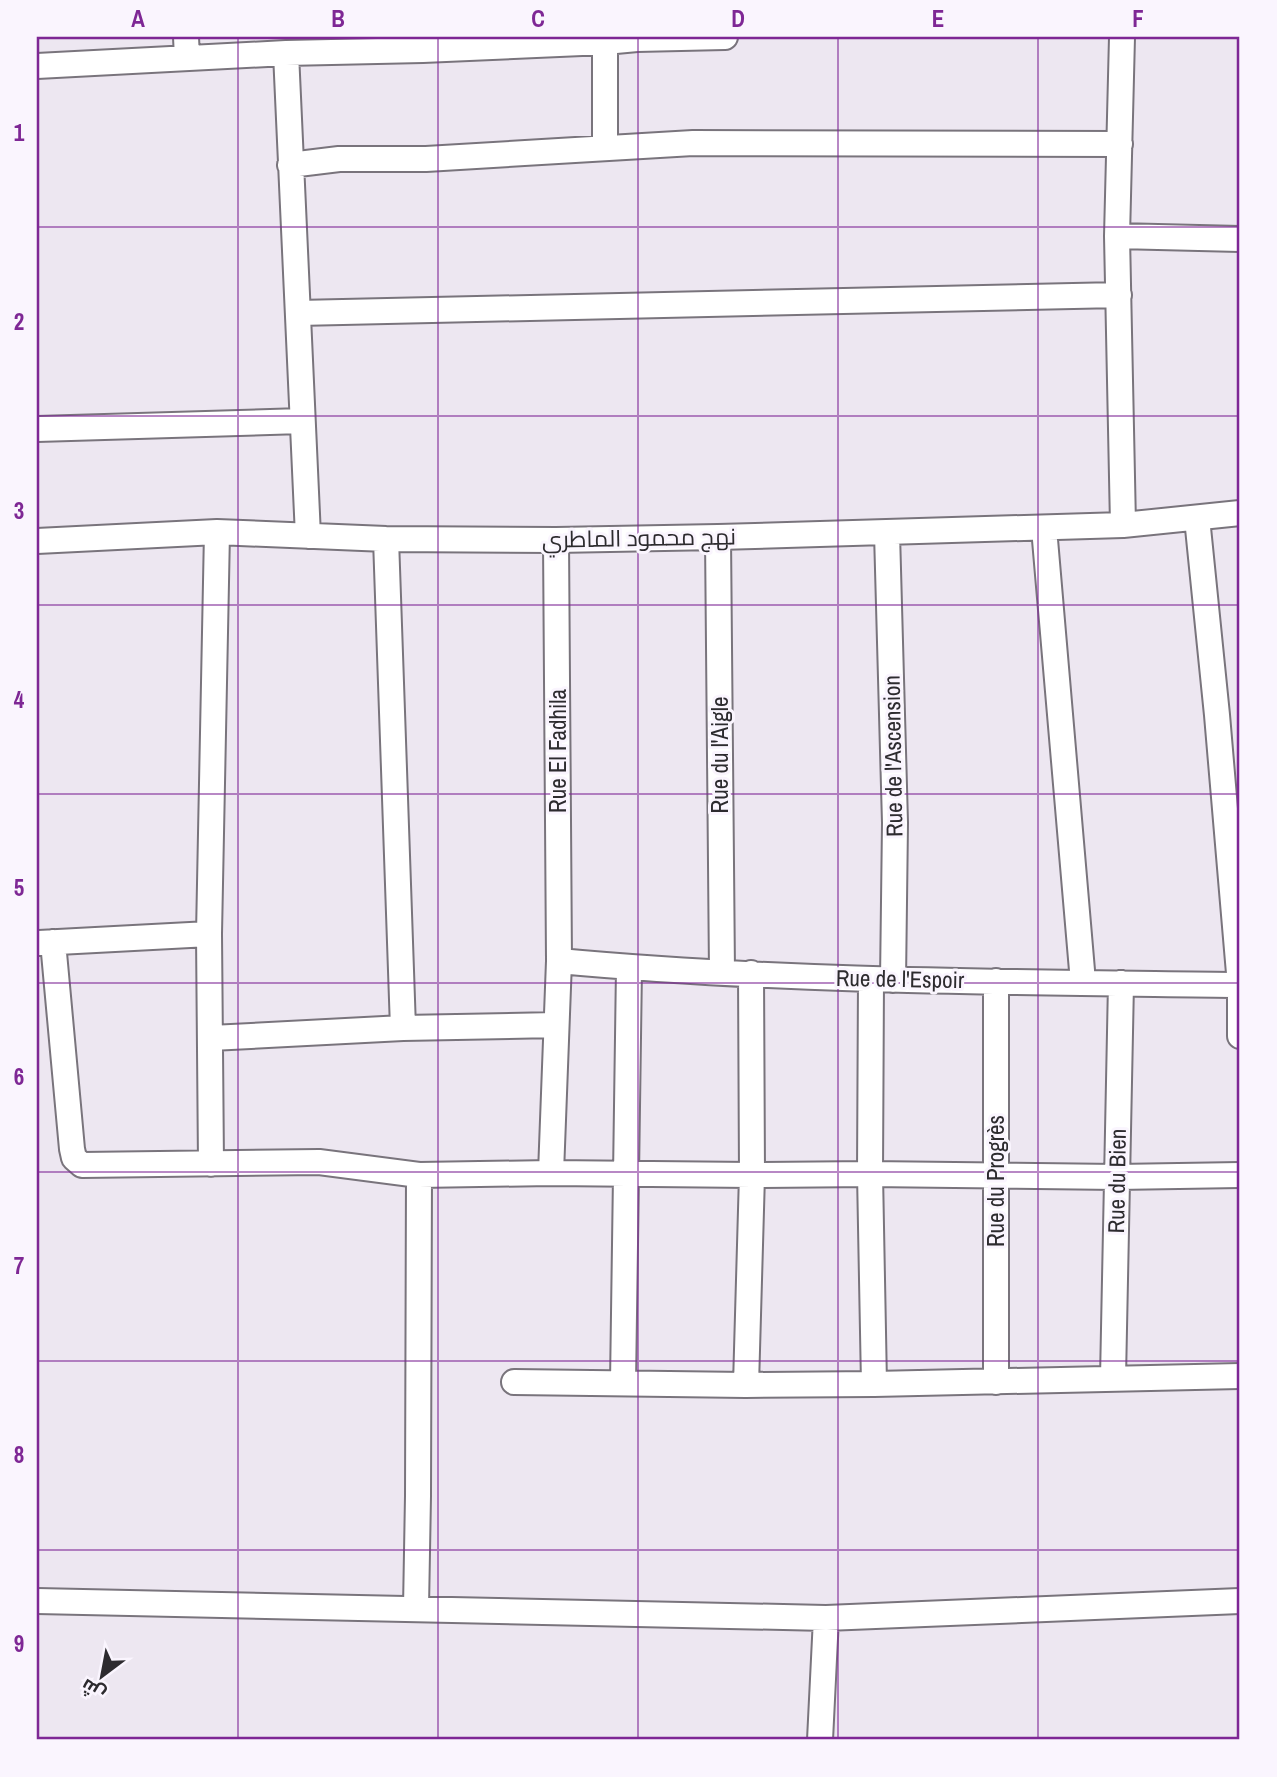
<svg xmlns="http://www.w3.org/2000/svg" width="1277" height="1777" font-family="'Archivo Narrow',Cairo,sans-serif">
	<rect width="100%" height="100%" fill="#ede7f1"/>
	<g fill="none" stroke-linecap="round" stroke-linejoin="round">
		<defs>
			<path id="street" d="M186,37L187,58
				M1122,37L1117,236L1123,525
				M605,42V148
				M286,53L308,536
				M37,66L286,53L423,50L605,42L637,39L725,37
				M290,165L339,159H426L693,143L1120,144
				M1117,236L1240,239
				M298,313L1119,295
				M37,429L302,421
				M1197,518L1217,715L1240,985V1036
				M1044,528L1083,982
				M887,533L895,823L893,980
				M718,537L722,972
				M386,539L403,1028
				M37,541L217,532L386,539L556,540L718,537L1123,525L1240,513
				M53,942L72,1149L74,1158L82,1165L319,1162L419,1175L551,1173L752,1175L870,1174L1117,1177L1240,1175
				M39,943L209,934
				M559,961C785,982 1013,982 1240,985
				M871,980L870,1174L874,1384
				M996,981V1382
				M211,1038L403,1028L556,1025
				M211,1164L209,934L217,532
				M551,1173L559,961L556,540
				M1113,1378L1121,983
				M514,1382L746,1385L874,1384L1240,1376
				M623,1383L629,968
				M746,1385L752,1175L751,973
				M37,1601L826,1618L1240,1601
				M416,1608L418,1496L419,1175
				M820,1740L826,1618"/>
		</defs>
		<use href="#street" stroke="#79747c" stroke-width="28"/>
		<use href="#street" stroke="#fff" stroke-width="24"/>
	</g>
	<path fill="none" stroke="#7e2795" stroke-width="2" stroke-opacity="0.55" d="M238,37V1740M438,37V1740M638,37V1740M838,37V1740M1038,37V1740M37,227H1240M37,416H1240M37,605H1240M37,794H1240M37,983H1240M37,1172H1240M37,1361H1240M37,1550H1240"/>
	<g text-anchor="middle" stroke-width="6" stroke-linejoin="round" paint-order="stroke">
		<g font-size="23" fill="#2d2b2f" stroke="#faf5fe">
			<text transform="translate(639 538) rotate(-1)" y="8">نهج محمود الماطري</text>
			<text transform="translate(558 751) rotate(-90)" y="8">Rue El Fadhila</text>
			<text transform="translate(720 755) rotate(-90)" y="8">Rue du l'Aigle</text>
			<text transform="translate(893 756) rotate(-91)" y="8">Rue de l'Ascension</text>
			<text transform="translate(900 979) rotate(1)" y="8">Rue de l'Espoir</text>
			<text transform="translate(996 1181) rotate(-90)" y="8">Rue du Progrès</text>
			<text transform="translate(1117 1181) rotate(-89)" y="8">Rue du Bien</text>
		</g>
	</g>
	<rect width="1277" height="1777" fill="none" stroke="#faf5fe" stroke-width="77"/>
	<g transform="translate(102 1676) rotate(212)" stroke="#faf5fe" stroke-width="5" paint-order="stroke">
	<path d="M0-5L12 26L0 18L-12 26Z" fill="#2d2b2f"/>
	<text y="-10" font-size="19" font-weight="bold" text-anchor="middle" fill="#2d2b2f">ش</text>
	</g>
	<rect x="38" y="38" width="1200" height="1700" fill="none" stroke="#7e2795" stroke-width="2.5"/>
	<g font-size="23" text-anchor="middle" font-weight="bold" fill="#7e2795">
		<text x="138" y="27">A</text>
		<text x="338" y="27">B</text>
		<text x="538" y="27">C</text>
		<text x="738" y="27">D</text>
		<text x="938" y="27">E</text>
		<text x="1138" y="27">F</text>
		<text x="19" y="141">1</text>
		<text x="19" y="330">2</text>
		<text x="19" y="519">3</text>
		<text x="19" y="708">4</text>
		<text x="19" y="896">5</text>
		<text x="19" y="1085">6</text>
		<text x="19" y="1274">7</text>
		<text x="19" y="1463">8</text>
		<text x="19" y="1652">9</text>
	</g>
</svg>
